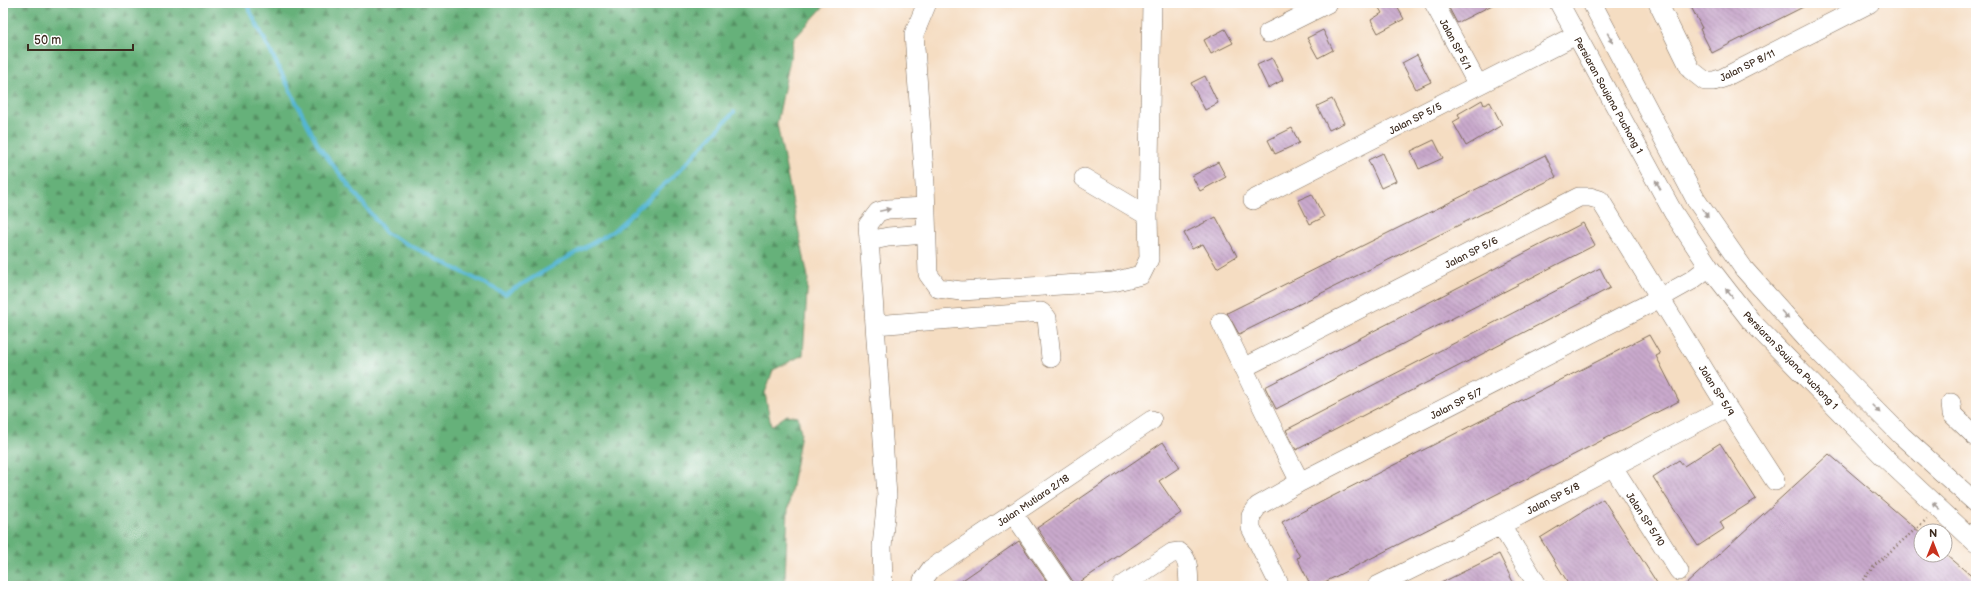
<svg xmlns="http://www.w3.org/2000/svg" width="1979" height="589" font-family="'Balsamiq Sans',sans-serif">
	<defs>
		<pattern id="forest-firs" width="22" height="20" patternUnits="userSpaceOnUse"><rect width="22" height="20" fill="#66b17a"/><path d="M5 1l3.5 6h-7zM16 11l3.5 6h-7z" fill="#559063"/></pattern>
		<pattern id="building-back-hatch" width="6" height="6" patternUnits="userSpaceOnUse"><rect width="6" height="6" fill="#c9a9cc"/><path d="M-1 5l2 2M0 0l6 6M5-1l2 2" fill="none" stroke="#a48aa5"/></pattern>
	</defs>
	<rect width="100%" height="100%" fill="#fff"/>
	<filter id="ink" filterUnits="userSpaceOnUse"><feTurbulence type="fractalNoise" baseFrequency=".025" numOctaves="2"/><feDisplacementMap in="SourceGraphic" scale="8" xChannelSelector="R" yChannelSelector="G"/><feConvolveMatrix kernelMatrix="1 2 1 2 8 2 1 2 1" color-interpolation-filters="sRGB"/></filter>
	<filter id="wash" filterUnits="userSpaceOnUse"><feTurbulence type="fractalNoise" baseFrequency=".012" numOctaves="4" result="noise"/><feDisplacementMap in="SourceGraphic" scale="16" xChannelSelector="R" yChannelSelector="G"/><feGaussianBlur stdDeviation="0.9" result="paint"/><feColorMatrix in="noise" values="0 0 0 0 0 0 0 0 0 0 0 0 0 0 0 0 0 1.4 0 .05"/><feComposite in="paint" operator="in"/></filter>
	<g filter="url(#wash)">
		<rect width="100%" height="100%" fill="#f5ddc2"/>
		<path fill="url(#forest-firs)" stroke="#506e4c" d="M3,3H825V5L794,39L777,124L808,277L803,355L773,370L765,393L771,426L787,415L798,417L801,433L788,510L785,577L787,586H3Z"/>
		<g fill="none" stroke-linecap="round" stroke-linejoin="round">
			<path stroke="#54b6d3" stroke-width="4" d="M246,3L319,147L386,233L505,294L613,231L679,171L734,112"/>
		</g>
		<g id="blocks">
			<path fill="url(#building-back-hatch)" d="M1376,3H1395L1404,19L1378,33L1371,20L1382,13Z
				M1459,3H1496L1457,23L1449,8Z
				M1689,3H1811L1712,53L1700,29L1702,28Z
				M1225,29L1233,43L1211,54L1204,40Z
				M1323,30L1333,50L1318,58L1307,38Z
				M1417,55L1431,82L1416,89L1402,63Z
				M1272,58L1283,80L1268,88L1257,65Z
				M1205,76L1218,103L1205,110L1191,83Z
				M1332,99L1344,123L1329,130L1317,106Z
				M1482,100L1484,105L1490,102L1502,125L1466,146L1453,122L1460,118L1458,114Z
				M1292,128L1299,143L1275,154L1268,140Z
				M1434,140L1443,158L1419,169L1411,151Z
				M1383,153L1396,181L1381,188L1368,160Z
				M1545,155L1556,177L1239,334L1227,313Z
				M1218,162L1226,177L1200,191L1192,176Z
				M1312,194L1324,217L1310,224L1298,200Z
				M1216,217L1237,256L1217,268L1203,244L1192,249L1184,233Z
				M1583,223L1595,245L1276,409L1265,387Z
				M1600,268L1610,288L1296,450L1286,430Z
				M1649,335L1660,354L1656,356L1679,401L1317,586H1311L1297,558L1300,557L1282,522Z
				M1163,442L1180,467L1159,481L1181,513L1074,586L1072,580L1037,528Z
				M1720,443L1756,499L1720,522L1724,529L1698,546L1653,477L1679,460L1684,466Z
				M1829,454L1921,533V555H1947L1976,580V586H1684Z
				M1603,499L1659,586H1570L1540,538Z
				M1019,541L1050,586H954Z
				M1499,554L1513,582L1505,586H1435Z"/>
		</g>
	</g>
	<g filter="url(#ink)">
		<use href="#blocks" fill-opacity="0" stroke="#7c6957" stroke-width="1"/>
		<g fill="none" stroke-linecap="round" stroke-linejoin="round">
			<defs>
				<path id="minor" d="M927,3L914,34L925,185L928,274L938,288L961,291L1113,282L1141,275L1149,259L1148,216L1152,3
					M1434,3L1478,85
					M1559,3L1673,212L1709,267L1751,321L1884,457L1976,543
					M1592,3L1696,200L1744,269L1811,344L1902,436L1976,503
					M1658,3L1691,70L1705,81H1714L1723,78L1870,3
					M1268,33L1328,3
					M1084,178L1148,216
					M1253,200L1576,35
					M869,241L888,237L925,234
					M1221,322L1272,427L1300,482
					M875,325L1041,312L1047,318L1051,358
					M1243,368L1579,197H1590L1600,200L1727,407L1775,481
					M1951,403L1952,414L1976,437
					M1613,467L1679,571
					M1013,513L1063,586
					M1501,525L1538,586
					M883,586L882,547L887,496L868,225L878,212L888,209L925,207
					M922,586L923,580L931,569L1152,420
					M1122,586L1172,553L1179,552C1190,559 1188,574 1189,586
					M1280,586L1251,528V516L1258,506L1300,482L1660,298L1692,280L1709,267
					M1377,586L1501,525L1727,407"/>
			</defs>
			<use href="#minor" stroke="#7c6957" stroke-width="20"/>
			<path stroke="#7c6957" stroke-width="2.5" stroke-dasharray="1 3" stroke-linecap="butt" d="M1858,586L1875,565L1927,519"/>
			<use href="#minor" stroke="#fff" stroke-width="19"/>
		</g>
		<defs><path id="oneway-solid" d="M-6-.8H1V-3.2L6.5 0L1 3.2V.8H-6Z"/></defs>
		<g fill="#a79f9a">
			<use href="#oneway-solid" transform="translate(1610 38) rotate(63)"/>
			<use href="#oneway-solid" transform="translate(1658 185) rotate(-119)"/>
			<use href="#oneway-solid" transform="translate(885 210) rotate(-12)"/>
			<use href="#oneway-solid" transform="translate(1705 213) rotate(55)"/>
			<use href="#oneway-solid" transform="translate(1729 293) rotate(-128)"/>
			<use href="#oneway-solid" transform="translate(1785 315) rotate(48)"/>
			<use href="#oneway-solid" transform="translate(1876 409) rotate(45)"/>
			<use href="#oneway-solid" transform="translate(1937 506) rotate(-137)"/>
		</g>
	</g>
	<g text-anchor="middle" stroke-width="3.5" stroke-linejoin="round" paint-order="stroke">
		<g font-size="10" fill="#3b2a1e" stroke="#fff">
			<text transform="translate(1456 44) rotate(62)" y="4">Jalan SP 5/1</text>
			<text transform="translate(1747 65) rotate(-26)" y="4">Jalan SP 8/11</text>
			<text transform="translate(1609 95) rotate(61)" y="4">Persiaran Saujana Puchong 1</text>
			<text transform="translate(1415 118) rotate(-27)" y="4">Jalan SP 5/5</text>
			<text transform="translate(1471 252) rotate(-27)" y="4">Jalan SP 5/6</text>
			<text transform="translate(1791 360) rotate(46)" y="4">Persiaran Saujana Puchong 1</text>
			<text transform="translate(1717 390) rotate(58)" y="4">Jalan SP 5/9</text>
			<text transform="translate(1456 403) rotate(-27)" y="4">Jalan SP 5/7</text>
			<text transform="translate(1553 498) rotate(-27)" y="4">Jalan SP 5/8</text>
			<text transform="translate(1033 500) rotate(-34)" y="4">Jalan Mutiara 2/18</text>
			<text transform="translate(1646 519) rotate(57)" y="4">Jalan SP 5/10</text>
		</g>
	</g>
	<rect width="1979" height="589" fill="none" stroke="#fff" stroke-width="16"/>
	<g transform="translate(1933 543)"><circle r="19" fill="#ffffff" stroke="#b1aaa5"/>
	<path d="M0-3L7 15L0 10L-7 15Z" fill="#c8321e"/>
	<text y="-6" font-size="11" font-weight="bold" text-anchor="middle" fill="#3b2a1e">N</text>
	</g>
	<path d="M28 44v6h105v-6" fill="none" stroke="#3b2a1e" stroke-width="2"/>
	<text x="34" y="44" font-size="12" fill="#3b2a1e" stroke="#ffffff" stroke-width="3" paint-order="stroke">50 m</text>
</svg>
